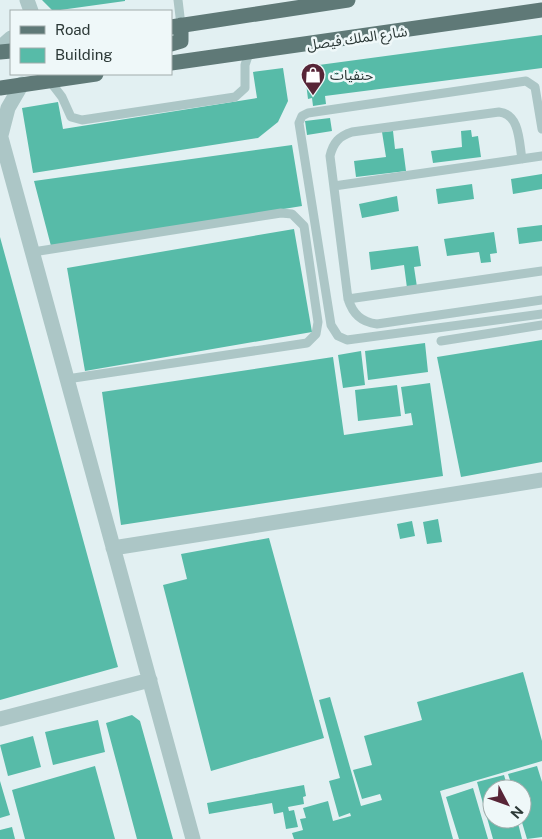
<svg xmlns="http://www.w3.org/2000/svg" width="542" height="839" font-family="'Public Sans','Noto Sans Arabic',sans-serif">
	<rect width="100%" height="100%" fill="#e2f0f2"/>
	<path fill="#57bba8" d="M42,0H125V1L53,11Z
		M542,35V68L325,96L326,104L313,106L312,98L308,99L304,67Z
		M283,68L288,101L278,122L258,138L33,173L22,108L58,102L63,129L257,98L253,72Z
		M330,118L332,131L307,135L305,121Z
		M471,130L472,137L478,136L481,157L433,163L431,151L462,147L461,131Z
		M393,131L395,149L403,148L406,171L356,177L354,161L386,157L382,132Z
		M292,145L302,206L51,246L34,181Z
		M542,174V189L513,194L511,179Z
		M472,184L474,199L438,204L436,189Z
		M397,196L399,211L362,218L359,204Z
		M542,225V241L519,244L517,228Z
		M294,229L312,332L85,371L67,268Z
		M494,232L497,253L490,254L491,262L481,263L479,252L447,256L444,239Z
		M0,237L118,667L0,700Z
		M418,246L421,266L414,267L417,287L407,288L404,265L371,270L369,252Z
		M542,340V462L461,477L437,357Z
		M425,343L428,372L368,380L365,351Z
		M361,351L365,385L343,388L338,355Z
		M333,357L344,435L413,425L411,413L405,414L401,387L430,383L443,476L121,525L102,392Z
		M397,385L401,416L358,421L355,390Z
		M438,519L442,542L427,544L423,522Z
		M412,521L415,536L400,539L397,524Z
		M269,538L324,738L211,771L163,585L187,579L181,554Z
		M523,672L542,741V761L440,791L453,839H294L292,833L303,830L300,819L306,818L303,808L328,801L333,821L351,816L350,813L339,817L329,781L340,778L319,700L330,697L361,806L382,800L380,794L362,799L353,770L372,765L364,736L422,720L417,702Z
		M132,715L140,721L173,839H137L106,723Z
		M98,720L105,752L53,765L45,732Z
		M33,736L41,767L8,776L0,745Z
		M95,766L115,839H25L12,790Z
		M537,766L542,782V837L527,839L521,819L522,789H513L508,774Z
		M504,775L508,789H492V819H517L522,839H493L477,782Z
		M0,781L10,815L0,818Z
		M304,785L306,796L303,797L304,804L288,807L289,811L294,810L298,827L286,829L283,812L274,814L272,803L209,814L207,803Z
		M473,788L488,839H459L446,797Z
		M12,827L15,839H0V830Z"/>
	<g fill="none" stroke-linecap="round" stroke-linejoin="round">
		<path stroke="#acc6c6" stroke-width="9" d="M178,0L181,25
			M49,80L62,97L71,117L82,120L235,97L245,88V65L249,53
			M542,129L535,87L526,81L308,113L302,116L299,123L331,325L338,336L347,340L542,314
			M522,159C519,142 520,114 499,112L352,132C339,136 333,143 330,156L348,299C353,314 361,322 377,324L542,300
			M334,186L542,156
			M33,252L281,213L292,214L304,226L318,322L316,334L307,343L67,379
			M348,299L542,271
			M441,341L542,325"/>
		<path stroke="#acc6c6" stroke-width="15" d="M27,0L31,11
			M0,48L11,38
			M0,134L193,839
			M1,135L8,108L22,84
			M113,548L542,480
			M0,719L150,680"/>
		<path stroke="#5f7977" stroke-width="15" d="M171,27L348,0
			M171,44L181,41V25
			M0,52L11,51
			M171,63L542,10
			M0,88L96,74"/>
	</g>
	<defs>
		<symbol id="shop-pin" viewBox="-11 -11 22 30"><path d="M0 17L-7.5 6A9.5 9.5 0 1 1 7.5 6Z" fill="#572537" stroke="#eff8f9"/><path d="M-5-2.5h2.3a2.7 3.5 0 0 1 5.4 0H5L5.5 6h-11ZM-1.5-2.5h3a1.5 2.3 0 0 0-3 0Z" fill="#fff"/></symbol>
	</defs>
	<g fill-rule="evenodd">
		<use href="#shop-pin" x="299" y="61" width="28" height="38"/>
	</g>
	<g text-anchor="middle" stroke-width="5" stroke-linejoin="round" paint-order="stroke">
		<g font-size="14" fill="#2c3937" stroke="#eff8f9">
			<text transform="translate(357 38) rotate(-8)" y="5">شارع الملك فيصل</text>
		</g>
		<g font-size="14" fill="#2c3937" stroke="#eff8f9" text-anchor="start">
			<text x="330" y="80">حنفيات</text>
		</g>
	</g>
	<rect x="10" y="10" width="162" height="65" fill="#eff8f9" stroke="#a1acab"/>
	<rect x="20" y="26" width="25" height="8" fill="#5f7977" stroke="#a1acab"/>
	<text x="55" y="35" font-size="15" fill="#2c3937">Road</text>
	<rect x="20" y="48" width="25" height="15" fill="#57bba8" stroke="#a1acab"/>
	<text x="55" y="60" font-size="15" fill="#2c3937">Building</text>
	<g transform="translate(507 804) rotate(131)"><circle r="24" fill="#eff8f9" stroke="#a1acab"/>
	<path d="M0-4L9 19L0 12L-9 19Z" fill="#572537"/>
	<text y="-8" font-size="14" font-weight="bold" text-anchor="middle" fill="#2c3937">N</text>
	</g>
</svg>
